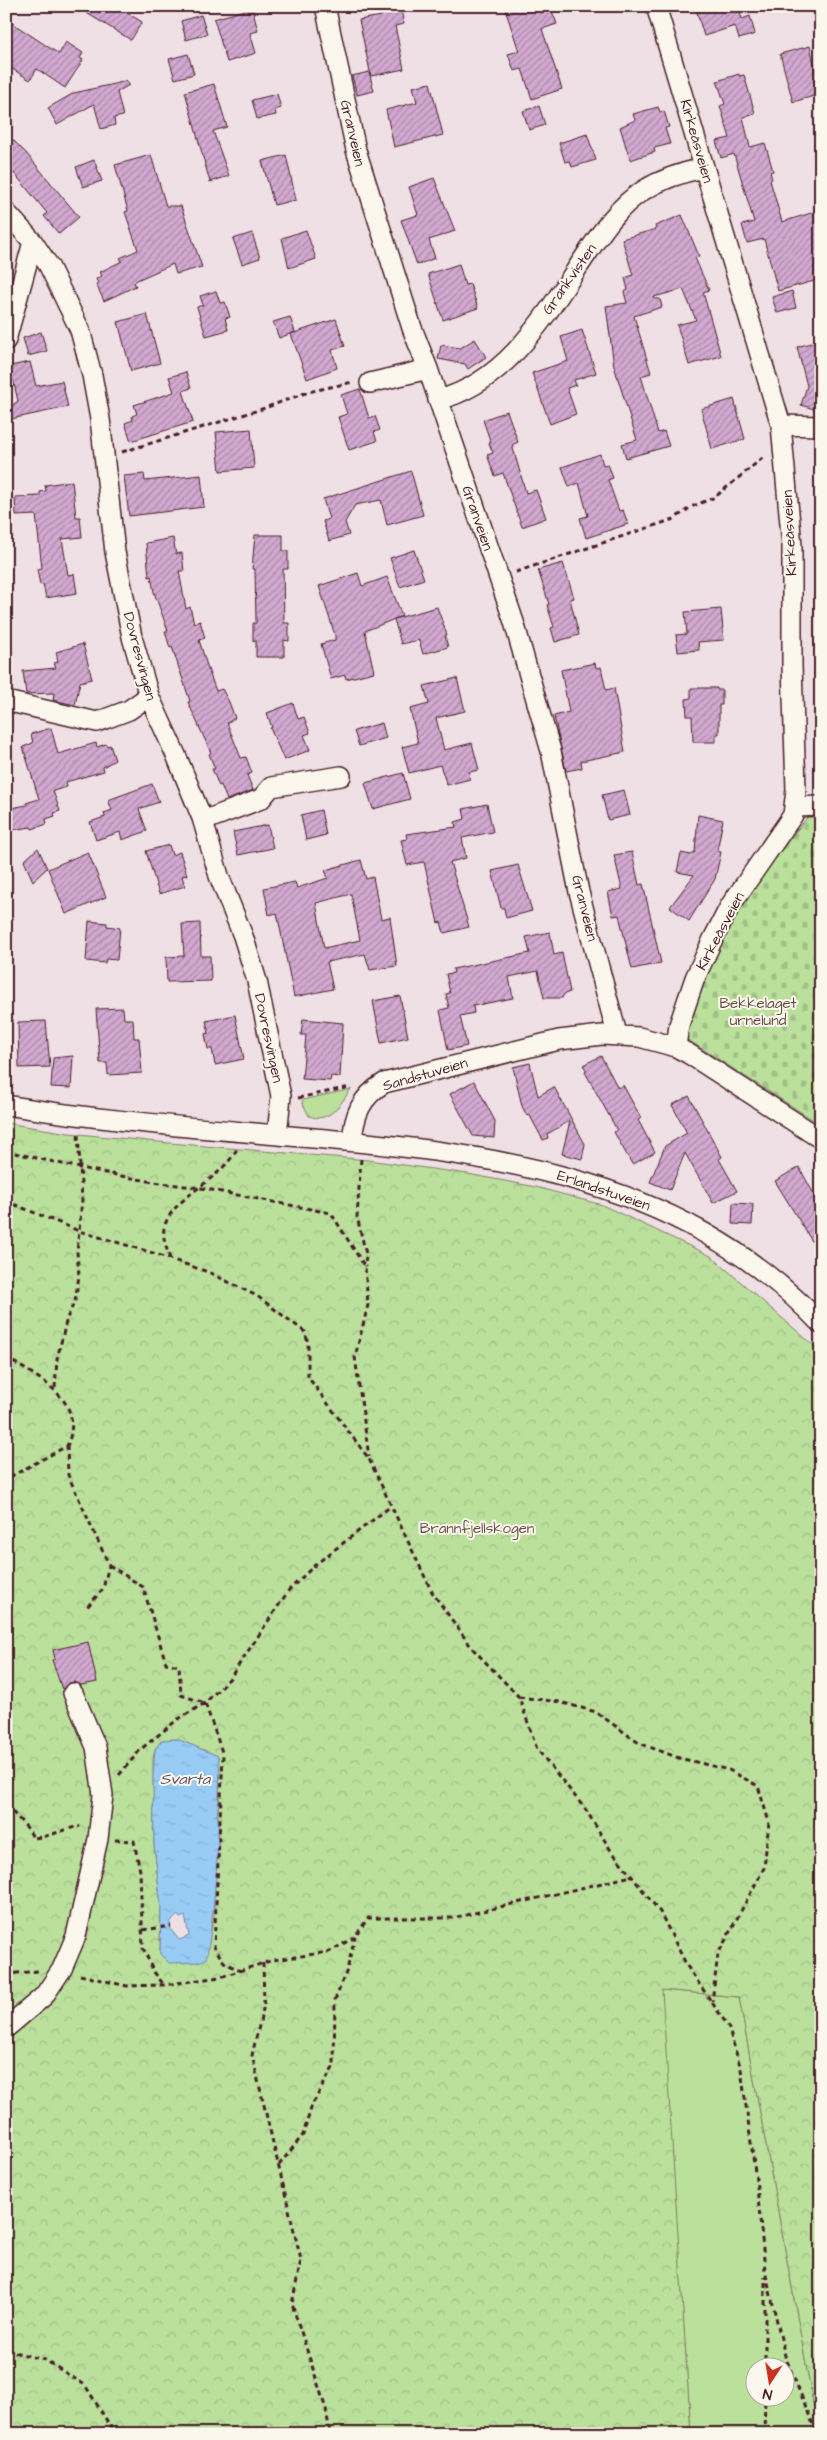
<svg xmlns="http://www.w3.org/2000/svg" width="827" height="2440" font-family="'Architects Daughter',sans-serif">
	<defs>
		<pattern id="forest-crowns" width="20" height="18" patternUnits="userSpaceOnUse" patternTransform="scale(1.25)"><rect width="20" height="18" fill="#bae09c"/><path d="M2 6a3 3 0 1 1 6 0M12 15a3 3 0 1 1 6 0" fill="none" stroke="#a1c087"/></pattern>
		<pattern id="cemetery-stones" width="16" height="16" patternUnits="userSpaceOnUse" patternTransform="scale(1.25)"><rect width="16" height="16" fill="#bae09c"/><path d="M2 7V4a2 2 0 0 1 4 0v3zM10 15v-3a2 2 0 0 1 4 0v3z" fill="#a1c087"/></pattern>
		<pattern id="water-ripples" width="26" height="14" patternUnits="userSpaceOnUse" patternTransform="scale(1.25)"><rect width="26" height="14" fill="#98ccf5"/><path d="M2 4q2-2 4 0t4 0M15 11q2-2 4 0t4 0" fill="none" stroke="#84afd2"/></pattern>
		<pattern id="building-hatch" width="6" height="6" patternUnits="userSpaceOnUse" patternTransform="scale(1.25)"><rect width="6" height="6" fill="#d1a9d1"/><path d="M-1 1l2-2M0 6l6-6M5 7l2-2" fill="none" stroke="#ac89aa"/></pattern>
	</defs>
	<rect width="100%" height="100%" fill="#eee0e4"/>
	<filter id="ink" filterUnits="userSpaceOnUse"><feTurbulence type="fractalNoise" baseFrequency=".02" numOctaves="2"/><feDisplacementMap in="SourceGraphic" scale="10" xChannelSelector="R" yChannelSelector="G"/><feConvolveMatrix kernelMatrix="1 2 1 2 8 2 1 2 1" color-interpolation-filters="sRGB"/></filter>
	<g filter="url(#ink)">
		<path fill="#bae09c" stroke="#828064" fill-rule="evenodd" d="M351,1089C341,1103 330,1124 309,1116L302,1102L303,1100Z
			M661,1990L739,1997L814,2408L821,2413V2434H691ZM754,2368H784V2398H754Z"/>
		<path fill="url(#forest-crowns)" stroke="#828064" fill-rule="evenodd" d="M6,1123L69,1133L158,1142L368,1160L468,1174L536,1187L602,1205L711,1256L821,1352V2413L814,2408L739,1997L662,1990L691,2434H6ZM177,1739L218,1756C219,1775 221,1798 217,1815L219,1819V1837L214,1882V1915L205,1959L191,1962L160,1953L161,1907L154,1844L153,1758L155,1749L162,1740Z"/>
		<path fill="url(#cemetery-stones)" stroke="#828064" d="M821,813V1125L682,1036L729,915L810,814Z"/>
		<path fill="url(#water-ripples)" stroke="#7987a4" fill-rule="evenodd" d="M177,1739L218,1756C221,1763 219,1807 217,1815C222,1824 211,1945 206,1959L198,1962L169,1963L160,1954L161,1907L154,1844L153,1775L155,1749L162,1740ZM178,1915L180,1918L185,1916L189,1936L179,1940L171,1930L170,1922Z"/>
		<path fill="url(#building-hatch)" stroke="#4a1f2b" fill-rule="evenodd" d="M75,6H116L142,22L131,40Z
			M392,6H400L404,24L395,26L404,69L371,76L359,20L381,16L380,9Z
			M504,6H550L557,24L542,29L562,89L532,99L522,69L514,71L508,54L519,51Z
			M695,6H738L742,19L750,16L755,34L739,39L735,26L704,36Z
			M252,8L258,31L250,33L256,53L227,62L214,19Z
			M201,15L207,34L186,40L181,21Z
			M6,19L59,54L66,42L83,53L80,58L83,60L65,88L37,69L30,80L6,65Z
			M810,46L821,94L793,102L780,54Z
			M188,54L194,74L175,79L169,59Z
			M369,72L374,91L357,95L352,76Z
			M739,74V76L744,75L755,113L743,117L750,147L765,143L773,171L770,172L772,179L770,180L782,222L821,210V279L778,291L764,239L747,243L742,225L754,222L734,154L721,158L716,141L730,138L720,106L725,104L717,81Z
			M127,81L129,85L117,92L123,116L114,118L115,125L101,129L94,104L57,125L48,108L74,93Z
			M430,83L443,135L394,147L386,110L417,102L413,87Z
			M214,84L227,127L213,131L229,176L210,182L185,92Z
			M277,94L281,108L275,110L276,115L257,119L252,100Z
			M539,106L545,125L529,130L523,111Z
			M658,107L660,112L664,111L669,127L665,128L670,144L654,148L655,152L630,160L620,127L635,120L633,114Z
			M6,133L26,153L79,217L59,234L44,216L47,213L14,173L6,182Z
			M587,134L596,160L572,167L570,161L565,162L559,143Z
			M151,155L166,206H181L202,267L176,274L173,264L137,280L134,283L136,286L104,301L96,284L98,283L96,279L102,276L100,272L122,261L120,258L138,250L125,212L128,211L115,165Z
			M286,155L296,200L274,205L262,161Z
			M94,160L102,181L83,187L76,167Z
			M434,178L455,231L429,240L435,258L417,265L401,220L418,215L409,187Z
			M682,215L699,256L695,258L709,290L703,292L721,356L689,365L677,325L696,320L683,289L654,297L655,299H660L662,307L634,316L651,373L641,376L658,433L664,431L669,446L626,458L622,444L637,440L614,366L606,306L627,303L624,292L628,290L625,278L633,275L622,239L656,229L655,226Z
			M306,230L316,259L289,268L282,238Z
			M252,233L260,258L242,264L233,239Z
			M459,264L465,285L470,284L478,308L443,320L428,274Z
			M216,291L220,303L225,302L230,317L225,318L228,330L206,336L197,307L203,305L200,296Z
			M792,291L796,308L777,313L772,297Z
			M147,314L160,363L131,371L118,322Z
			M290,317L295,332L279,338L273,322Z
			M336,319L345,346L332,350L337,368L307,379L291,334Z
			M582,330L596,373L574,380L576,385L567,388L576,414L550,424L532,373L568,361L561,337Z
			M41,332L47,351L28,356L23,338Z
			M475,339L486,357L468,369L465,364L438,359L441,345L460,348Z
			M821,340V415H816L814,409L801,405L807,386L797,347Z
			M30,362L36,386L62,381L68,407L6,420V410L18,401L10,366Z
			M186,372L191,388L183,391L193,422L131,441L125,423L133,420L132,416L137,414L134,405L174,392L169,377Z
			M360,389L369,418L375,416L380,430L374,432L377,441L349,450L338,417L347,414L341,395Z
			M734,399L745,439L712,449L701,409Z
			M507,411L518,442L512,445L526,493L536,490L546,518L522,527L503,473L495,476L487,455L493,453L489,443H491L483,420Z
			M251,429L254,468L220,471L216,432Z
			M600,454L603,465L608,464L613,478L608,480L619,511L623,510L628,524L586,538L580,518L588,516L579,483L569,487L562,467Z
			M411,471L423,515L387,525L381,500L355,505L345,522L349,535L329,541L323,521L329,519L323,499Z
			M144,474L145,481L201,475L204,507L129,516L124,476Z
			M72,481L76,517H80L82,537L62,539L68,575L74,574L77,593L46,598L43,584L40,585L37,569L42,568L36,515L16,516L15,497L40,496V492L46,491L45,485Z
			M255,535H283V551H288V569H283L284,623H289V641L284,640V657H256V640L253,641V623H256L255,569H252Z
			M173,538L176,554L182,553L184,571H179L186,609L190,607L194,623L200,621L205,638L199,640L208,669L216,691L222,689L229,702L235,718L227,723L241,758L246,757L252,773L247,775L253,790L227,800L221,785L219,786L212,769H215L209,754L211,753L188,702L190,701L172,647L170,648L165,631H168L154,592L151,576L149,577L146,543Z
			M414,550L424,579L400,587L390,558Z
			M563,563L574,598L570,599L579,635L555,642L551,628L554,627L547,605L549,604L538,570Z
			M358,573L362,586L387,577L402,616L365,631L374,672L346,679L345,675L331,679L321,644L335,640V635L319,586Z
			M437,607L447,635L445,636L448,647L423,654L419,640L401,644L394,619Z
			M721,609L724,640L698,642L699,650L678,652L676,635L687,634L685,612Z
			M83,644L92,679L80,682L75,705L53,700L54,693L26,694L23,671L56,668L54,663L58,662L56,652Z
			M595,663L596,668L601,667L606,690L614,688L625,752L581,761L582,768L566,771L554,716L569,712L561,670Z
			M457,678L465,711L436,718L444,750L472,743L479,770L469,772L470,779L447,785L440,765L409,773L402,747L418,743L410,709L429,704L424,686Z
			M691,688H717V690H722V705H719V734H716V742H693L692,716H687L686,699L691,698Z
			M293,703L298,719L304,717L310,733L304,735L310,750L284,760L270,728H272L267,713Z
			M382,723L386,738L359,746L354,731Z
			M51,728L58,754L96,743L97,747L106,744L107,746L110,745L115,760L103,767L104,771L66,782L67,787L53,791L60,811L54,813L55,816L46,819L47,824L32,829L31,827L6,831V809L27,805L26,803L39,799L23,747L33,743L31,734Z
			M403,773L410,799L373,809L365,783Z
			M152,784L159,802L139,809L147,831L122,840L120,832L96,840L90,822L105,817L104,813L112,810L108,800Z
			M624,790L630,815L608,820L602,795Z
			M487,804L493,832L462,838L466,858L450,862L469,927L444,933L441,922L438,923L424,862L407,865L401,840L407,839L406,834L456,827L455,822L465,819L463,809Z
			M321,810L326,835L306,840L301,815Z
			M698,815L723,820L717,851L721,852L715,879L689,921L670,907L694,875L677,872L681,853L691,855L695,852Z
			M268,825L273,848L238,855L233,832Z
			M169,845L172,855L180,852L187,875L182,876L185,886L159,894L146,851Z
			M38,848L47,868L33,881L24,861Z
			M88,852L106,897L66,914L48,869Z
			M632,852L639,885L643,884L661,963L632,969L619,915L613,916L608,892L622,889L614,855Z
			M361,860L366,879L373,877L381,919L390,917L397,966L370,970L365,954L327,962L333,989L294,997L277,913L269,915L264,888L295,882L297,888L328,878L325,870ZM351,894L360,940L324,948L316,903Z
			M518,865L532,911L506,918L504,908H501L492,871Z
			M89,921L107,923V926L120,928L117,960L106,959L105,963L86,961Z
			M200,923L201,956H210L211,981L167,982L166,957L184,956L182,924Z
			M550,932L554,955L562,953L570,992L564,994L562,998H544L538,971L509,977L513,998L473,1006L474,1013L460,1016L467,1046L448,1050L440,1010L449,1008L446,994L450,993L446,974L454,973L453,969L530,953L526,937Z
			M400,996L408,1037L381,1043L373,1001Z
			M123,1008L124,1019H133L134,1038H139L142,1073L108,1075L107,1063H100L96,1009Z
			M235,1015L244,1059L215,1065L212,1049H208L205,1034L209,1033L206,1021Z
			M303,1019L343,1023L340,1077L331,1076L330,1081L302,1079L306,1035H301Z
			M46,1021L50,1067L19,1068L18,1022Z
			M73,1056L71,1088L51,1087L53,1058Z
			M601,1056L618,1088L623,1085L641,1118L638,1120L655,1152L635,1163L632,1164L614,1132L617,1130L585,1072L587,1071L583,1065Z
			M530,1063L538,1096L554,1087L585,1144L582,1159L562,1154L570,1121L547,1134L548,1138L543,1140L529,1114L527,1116L522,1106L513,1067Z
			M474,1081L495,1121L494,1138L473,1136L450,1094Z
			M689,1096L722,1157L719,1159L737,1191L713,1203L685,1153L670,1190L650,1182L665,1146L687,1133L672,1105Z
			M799,1167L821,1207V1256L775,1181Z
			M733,1203L753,1204L752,1225L732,1224Z
			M88,1642L97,1682L81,1685L75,1682L69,1683L62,1689L52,1660L55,1659L53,1650Z"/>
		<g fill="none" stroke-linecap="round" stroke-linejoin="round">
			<defs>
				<path id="minor" d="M325,6L356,150L412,328L428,369L514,622L529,675L551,751L579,892L617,1034
					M656,6L781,425L792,546V665L796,790L793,815L730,906L713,939L695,978L679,1025L676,1047
					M6,212L33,242L49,266L80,330L92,375L100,419L115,552L132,637L149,696L176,755L202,818L219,876L243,936L257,981L281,1096L277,1135
					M6,340L33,242
					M370,383L428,369
					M438,400C508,382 547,313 584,258C601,233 618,206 644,190C662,179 684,172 704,168
					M781,425L821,426
					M6,701L97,722L129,710L149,696
					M795,807L821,806
					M203,821L261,799L271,787L341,776
					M6,1105C96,1120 187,1127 278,1135C475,1151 677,1171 821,1324
					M352,1141C354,1115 361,1097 384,1083L559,1040L602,1035L639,1037L676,1047L689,1054L821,1139
					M6,2028L44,1996L62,1969L76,1936L98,1839L103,1795L96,1747L73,1693"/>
			</defs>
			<use href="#minor" stroke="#4a1f2b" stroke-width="22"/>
			<path stroke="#4a1f2b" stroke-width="3" stroke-dasharray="5 4" stroke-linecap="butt" d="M122,452L262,409L308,392L353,382
				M516,572L674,519L691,507L715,497L765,456
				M816,824L821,832
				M298,1098L350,1087
				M6,1151L80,1168L153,1182L201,1188L331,1213L365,1267L368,1305L355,1357L369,1457
				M361,1159L357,1217L366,1254L365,1267
				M6,1201L79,1231L153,1253L208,1272L257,1296L305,1332L308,1343V1377L369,1459L432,1592L472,1648L519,1697L537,1749L586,1810L610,1849L660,1912L687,1966L728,2026L741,2069L757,2187L765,2270L785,2356L817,2434
				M170,1259C167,1249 162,1238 164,1228C172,1196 219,1183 237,1149
				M6,1357C38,1379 87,1398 67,1446L6,1479
				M55,1388L57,1359L67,1318L75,1301L79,1276L77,1252L82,1200L78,1133
				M67,1446L68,1475L109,1565L103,1589L87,1607
				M109,1565L143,1587L166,1663L179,1666L181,1695L205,1703L223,1755L214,1947L224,1962L240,1971
				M519,1697L560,1702L596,1712L639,1743L679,1758L729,1770L758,1786L769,1822L764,1868L718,1954L712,2002
				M119,1775L141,1749L177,1720L205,1703L230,1678L289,1590L316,1564L391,1506
				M6,1805L29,1830L33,1838L43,1837L78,1826L80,1827
				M115,1840L134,1841L140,1871L143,1948L154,1972L164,1985
				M143,1930L171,1926
				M263,1963L264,2005L252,2055L301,2260L292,2304L326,2409L330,2434
				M6,1974L39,1971
				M80,1975L127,1986L164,1985L220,1977L273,1960L329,1952L355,1937L368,1918H453L632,1876
				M279,2165L303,2135L312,2105L334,2066L335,2000L347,1970L355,1937
				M6,2350L45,2360L85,2385L115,2434
				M765,2368V2276
				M764,2434L765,2398"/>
			<use href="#minor" stroke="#fbf7ec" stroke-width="19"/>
		</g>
	</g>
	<g text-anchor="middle" stroke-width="4" stroke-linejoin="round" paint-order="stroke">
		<g font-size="15" fill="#4a1f2b" stroke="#fbf7ec">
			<text transform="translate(353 133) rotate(77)" y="5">Granveien</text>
			<text transform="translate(697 141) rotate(74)" y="5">Kirkeåsveien</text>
			<text transform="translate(569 279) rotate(-55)" y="5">Grankvisten</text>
			<text transform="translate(478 518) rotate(71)" y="5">Granveien</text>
			<text transform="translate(789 533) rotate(-93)" y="5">Kirkeåsveien</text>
			<text transform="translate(140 656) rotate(75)" y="5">Dovresvingen</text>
			<text transform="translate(585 908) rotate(76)" y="5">Granveien</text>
			<text transform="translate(720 931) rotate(-62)" y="5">Kirkeåsveien</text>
			<text transform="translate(269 1038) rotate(78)" y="5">Dovresvingen</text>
			<text transform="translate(425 1074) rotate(-16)" y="5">Sandstuveien</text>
			<text transform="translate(604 1190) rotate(19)" y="5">Erlandstuveien</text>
		</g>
		<g font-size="15" fill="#664f47" stroke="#fbf7ec">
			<text x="758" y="1008">Bekkelaget<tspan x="758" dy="17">urnelund</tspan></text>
			<text x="477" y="1533">Brannfjellskogen</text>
		</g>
		<g font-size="16" font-style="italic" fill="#615368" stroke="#fbf7ec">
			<text x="185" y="1784">Svarta</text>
		</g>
	</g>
	<rect width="827" height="2440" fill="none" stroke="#fbf7ec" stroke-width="25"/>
	<rect x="12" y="12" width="802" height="2415" fill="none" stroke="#4a1f2b" stroke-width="2" filter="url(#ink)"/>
	<g transform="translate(770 2382) rotate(192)"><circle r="24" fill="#fbf7ec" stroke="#b4a19f"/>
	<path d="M0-4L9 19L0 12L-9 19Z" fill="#c8321e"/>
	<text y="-8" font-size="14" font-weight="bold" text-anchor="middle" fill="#4a1f2b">N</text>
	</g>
</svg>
